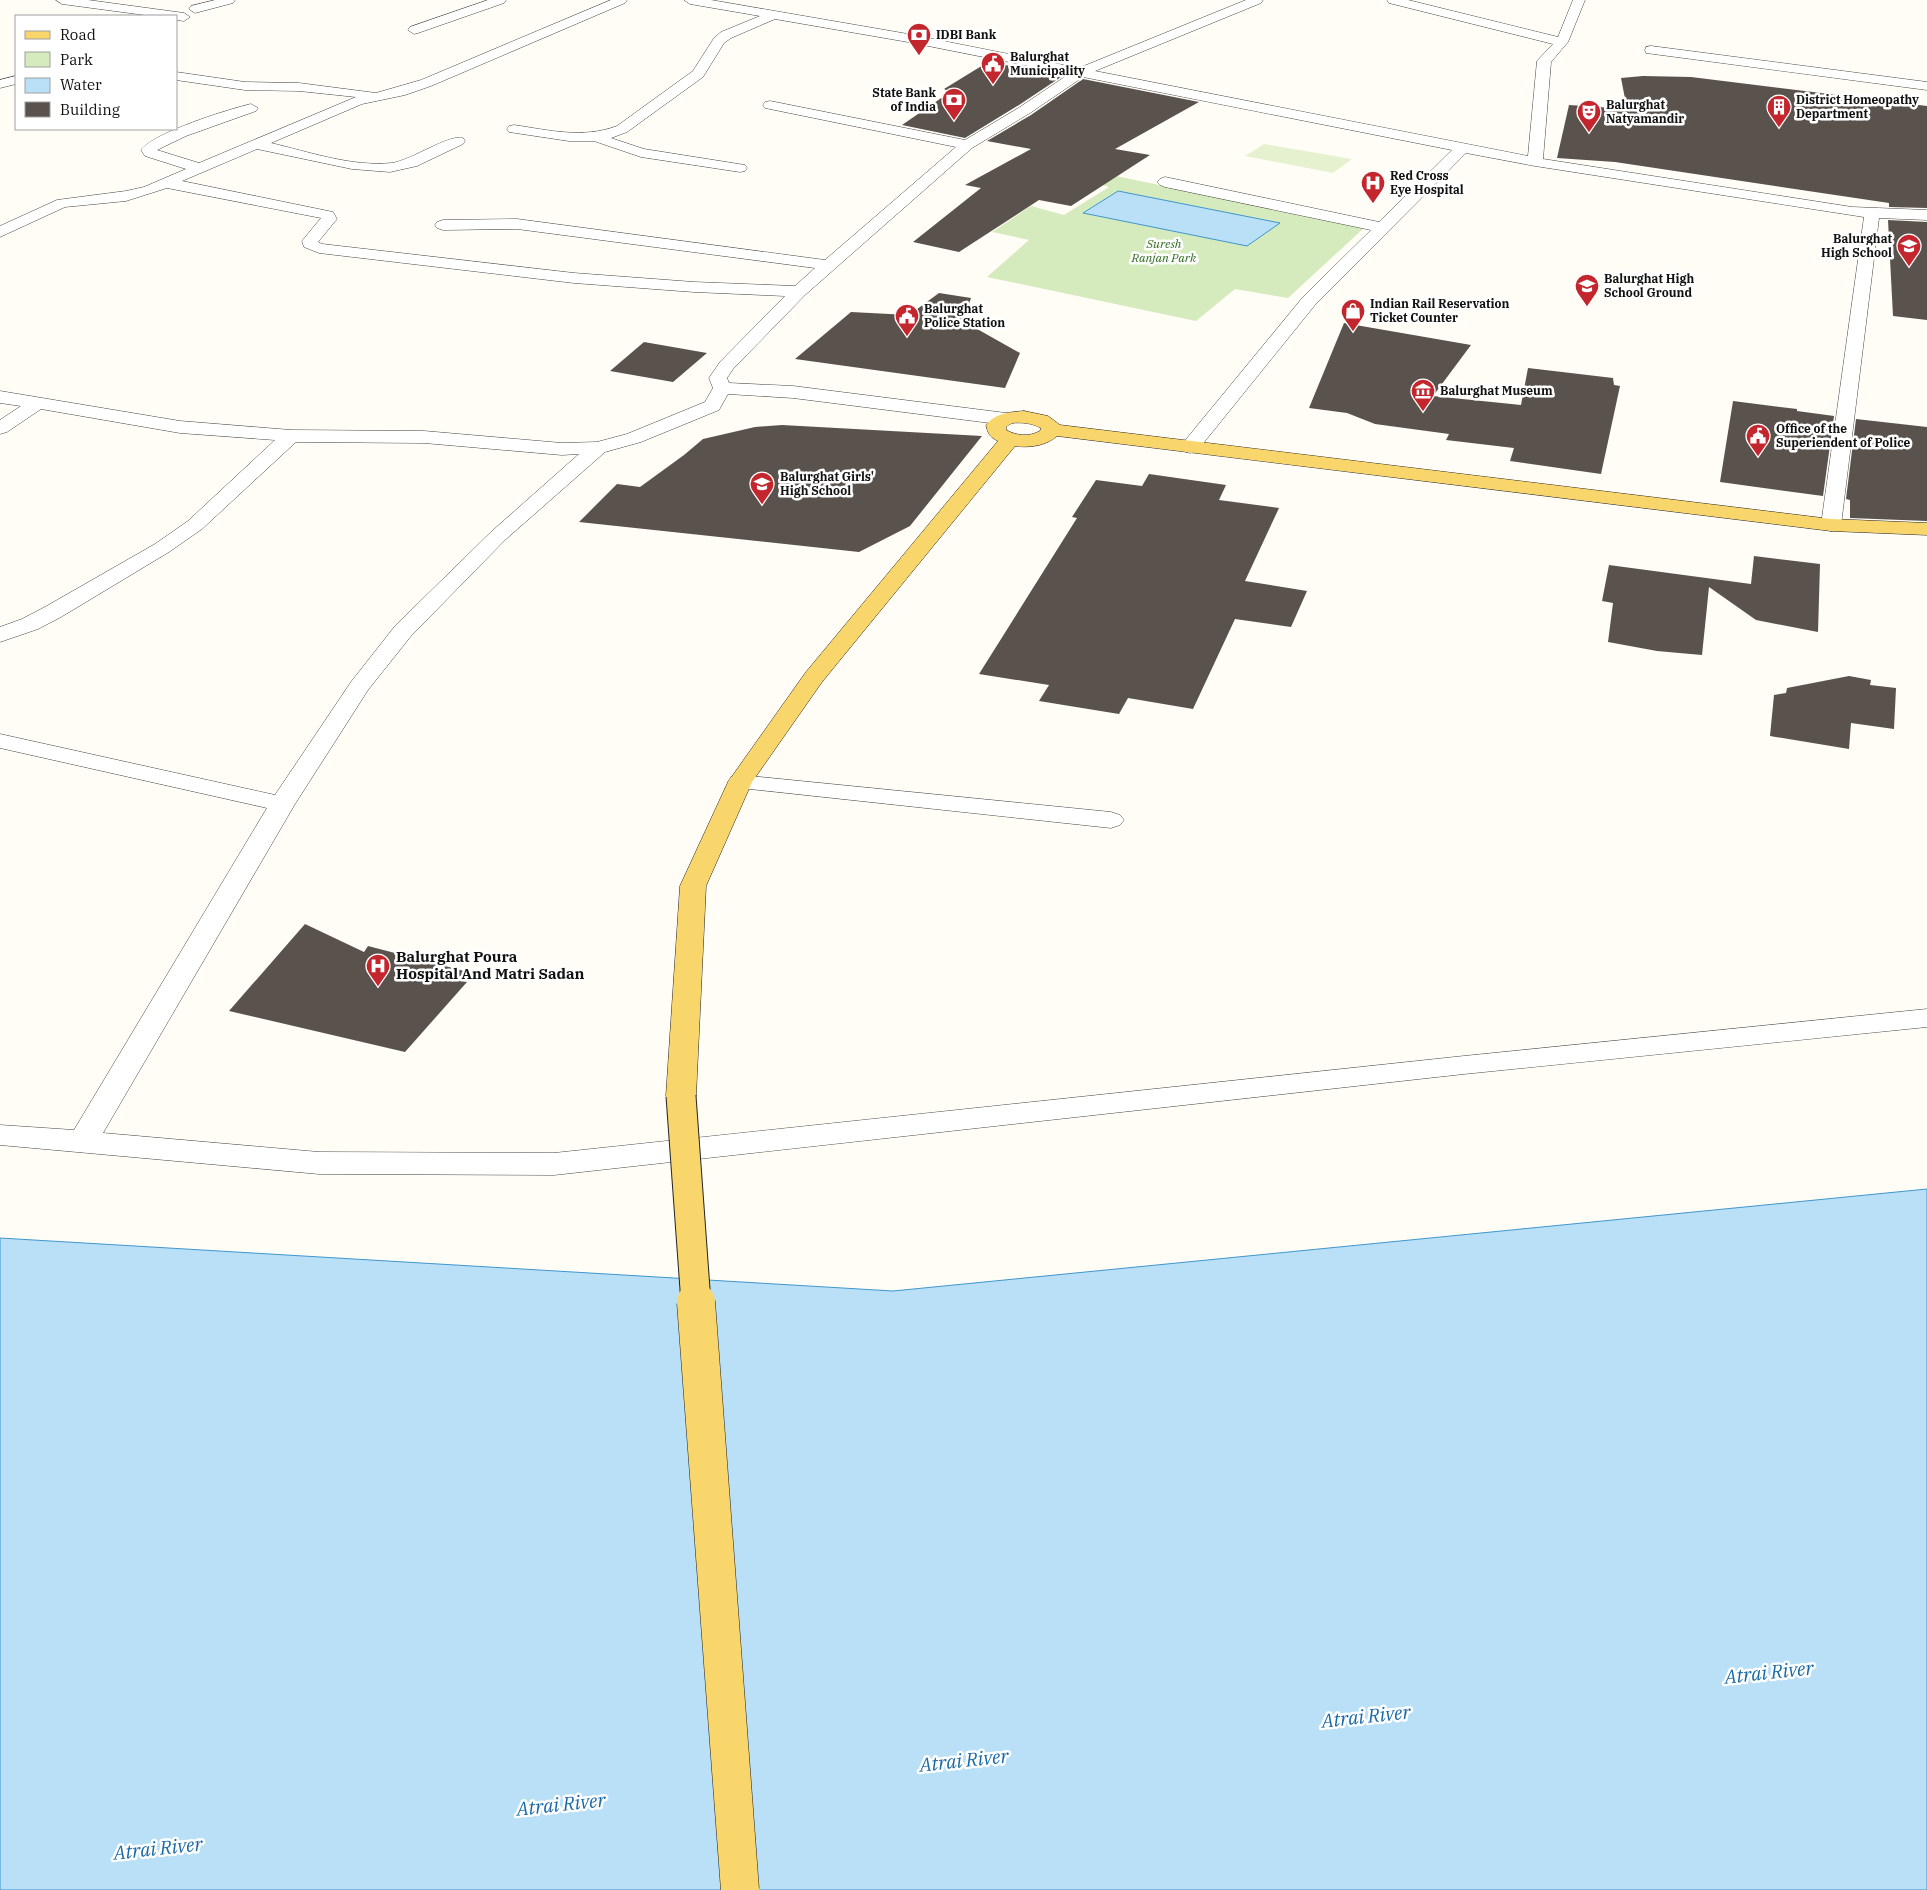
<svg xmlns="http://www.w3.org/2000/svg" width="1927" height="1890" font-family="'IBM Plex Serif',serif">
	<rect width="100%" height="100%" fill="#fffdf5"/>
	<path fill="#d5ebbd" d="M1097,172L1364,228L1288,298L1235,289L1196,321L987,277L1029,240L992,232L1031,206L1064,215L1109,187L1084,180Z"/>
	<path fill="#e6f2cf" d="M1264,144L1352,159L1333,173L1245,156Z"/>
	<path fill="#b9e0f7" stroke="#3f96cf" d="M1118,191L1280,223L1247,246L1083,213Z
		M1927,1189V1890H0V1238L893,1291Z"/>
	<path fill="#5a524d" d="M988,62L1064,75L1019,105L965,138L902,125L950,92L944,89Z
		M1643,76L1691,77L1927,106V208L1889,207V203L1615,162L1557,158L1569,105L1627,109L1621,78Z
		M1083,79L1199,102L1115,149L1150,155L1071,206L1039,200L959,252L913,242L981,188L965,185L1031,149L987,141L1031,115Z
		M1888,220L1927,222V320L1893,316Z
		M939,293L971,298L963,321L1020,353L1005,388L795,359L851,312L909,315Z
		M1344,323L1471,345L1433,396L1521,405L1528,368L1613,378L1614,385L1620,386L1601,474L1510,461L1514,448L1446,440L1449,434L1375,424L1347,413L1309,408Z
		M644,342L707,353L673,382L610,371Z
		M1733,401L1797,409V411L1834,416L1823,496L1720,482Z
		M1856,419L1927,427V521L1850,518V500L1846,499Z
		M782,425L982,436L910,526L859,552L579,522L617,484L640,487L684,455L703,439L755,427Z
		M1149,474L1226,485L1219,500L1279,508L1245,581L1307,591L1291,627L1235,619L1193,709L1128,698L1119,714L1039,701L1049,685L979,674L1077,518L1072,517L1096,480L1142,486Z
		M1754,556L1820,564L1818,632L1756,620L1709,587L1702,655L1657,651L1608,642L1613,603L1602,601L1609,565L1751,584Z
		M1849,676L1871,680L1870,685L1896,688L1894,729L1851,723L1849,749L1770,736L1774,695L1786,693L1787,688Z
		M305,924L364,952L368,946L468,972L459,980L467,982L405,1052L229,1011Z"/>
	<g fill="none" stroke-linecap="round" stroke-linejoin="round">
		<defs>
			<path id="minor" d="M56,0H88L184,13L190,17L184,21L176,20V16H152L62,4Z
				M215,0H235L233,3L195,13L189,9L191,6Z
				M488,0H506L504,3L418,33L414,34L408,30L410,27Z
				M611,0H627L625,3L431,86L405,95L362,104L271,143C309,152 352,167 392,163C412,160 449,134 463,138L465,141L463,144L417,166L390,172L352,169L257,149L182,181L333,212L337,219L318,242L322,244L574,273L694,282L795,286L815,268L517,229L443,230L437,228L435,225L437,222L443,220L517,219L825,260L956,147L770,109L765,108L763,105L765,102L770,101L965,140L1020,107L1069,74L908,42L775,19L731,38L724,43L703,77L627,132L611,138L644,149L745,165L747,168L745,171L740,172L641,157L594,141H569L509,132L507,129L509,126L514,125C548,130 583,139 617,126L693,71L714,38L721,32L760,16L690,4L684,0H711L908,34L1079,68L1246,0H1263L1261,3L1095,71L1528,156L1537,61L1553,44L1389,3L1387,0H1408L1558,37L1573,0H1585L1568,42L1551,62L1543,159L1852,207L1927,210V220L1879,218L1841,525L1838,529L1831,531L1824,529L1821,525L1864,217L1535,166L1466,153L1315,305L1197,451L1190,453L1183,451L1180,447L1183,443L1303,297L1371,230L1165,187L1160,185L1157,182L1160,179L1165,177L1379,222L1452,150L1083,77L1030,113L972,148L805,295L733,369L727,378L729,383L793,386L1006,413L1013,415L1015,419L1013,423L1006,425L793,398L728,394L719,410L641,442L605,452L505,540L411,636L368,690L295,804L103,1133L319,1152L554,1153L1464,1056L1927,1009V1027L1464,1074L554,1175L319,1174L0,1145V1125L74,1130L267,808L0,748V734L275,795L351,682L395,626L491,532L579,454L562,455L424,443L296,442L202,529L169,552L61,617L38,629L0,642V627L22,619L45,607L155,544L188,521L275,440L180,433L41,409L7,432L0,434V420L21,406L0,403V391L180,421L291,430L424,431L562,443L597,442L627,434L705,402L713,388L709,378L720,362L785,296L694,292L574,283L319,253L304,247L302,241L321,218L167,188L126,201L65,207L0,237V226L57,200L126,191L144,187L186,169L145,156L141,150C153,133 229,109 251,104L258,108L256,111L186,136L157,150L199,163L356,97L299,91L245,90L176,80V72L245,82L299,83L376,93L421,80Z
				M1651,46L1927,82V90L1646,53L1645,50L1646,47Z
				M16,76V84L0,88V80Z
				M740,775L1111,812L1120,815L1124,820L1120,825L1111,828L731,787L728,782L731,777Z"/>
			<path id="major" d="M1024,411L1048,416L1060,425L1831,519L1927,523V535L1831,531L1057,436C1046,446 1029,448 1015,446L822,682L752,782L706,886L696,1096L692,1103L681,1106L670,1103L666,1096L680,886L728,782L806,672L998,441C990,437 988,434 986,425C995,413 1011,412 1024,411ZM1012,423C1022,422 1032,423 1041,428L1040,431C1029,437 1017,436 1006,430V427Z"/>
		</defs>
		<use href="#minor" stroke="#444" stroke-width="1"/>
		<use href="#major" stroke="#222" stroke-width="1"/>
		<use href="#minor" fill="#fff" fill-rule="evenodd"/>
		<use href="#major" fill="#f9d66b" fill-rule="evenodd"/>
		<defs>
			<path id="major-bridge-far1" d="M681,1096L696,1303"/>
			<path id="major-bridge" d="M696,1302L740,1890"/>
		</defs>
		<use href="#major-bridge-far1" stroke="#222" stroke-width="31" stroke-linecap="butt"/>
		<use href="#major-bridge" stroke="#222" stroke-width="39" stroke-linecap="butt"/>
		<use href="#major-bridge-far1" stroke="#f9d66b" stroke-width="29"/>
		<use href="#major-bridge" stroke="#f9d66b" stroke-width="38"/>
	</g>
	<defs>
		<symbol id="bank-pin" viewBox="-11 -11 22 30"><path d="M0 17L-7.5 6A9.5 9.5 0 1 1 7.5 6Z" fill="#c4262e" stroke="#fff"/><path d="M-6-4H6V4H-6ZM0-2.3a2.3 2.3 0 1 0 0 4.6a2.3 2.3 0 1 0 0-4.6Z" fill="#fff"/></symbol>
		<symbol id="civic-pin" viewBox="-11 -11 22 30"><path d="M0 17L-7.5 6A9.5 9.5 0 1 1 7.5 6Z" fill="#c4262e" stroke="#fff"/><path d="M-.6-6.5H3V-4.5H.6V-3L4-1V1h2V6H-6V1h2V-1L-.6-3ZM-1.2 2.5V6h2.4V2.5Z" fill="#fff"/></symbol>
		<symbol id="building-pin" viewBox="-11 -11 22 30"><path d="M0 17L-7.5 6A9.5 9.5 0 1 1 7.5 6Z" fill="#c4262e" stroke="#fff"/><path d="M-4-6H4V6H1V3H-1V6H-4ZM-2.5-4.3h1.7v1.8h-1.7ZM.8-4.3h1.7v1.8H.8ZM-2.5-1h1.7V.8h-1.7ZM.8-1h1.7V.8H.8Z" fill="#fff"/></symbol>
		<symbol id="theatre-pin" viewBox="-11 -11 22 30"><path d="M0 17L-7.5 6A9.5 9.5 0 1 1 7.5 6Z" fill="#c4262e" stroke="#fff"/><path d="M-5-5.5Q0-4 5-5.5V0Q5 5 0 6Q-5 5-5 0ZM-3.3-2.5H-1v1.5H-3.3ZM1-2.5H3.3v1.5H1ZM-2.8 1Q0 5.5 2.8 1Z" fill="#fff"/></symbol>
		<symbol id="hospital-pin" viewBox="-11 -11 22 30"><path d="M0 17L-7.5 6A9.5 9.5 0 1 1 7.5 6Z" fill="#c4262e" stroke="#fff"/><path d="M-5-5h3v3.5h4V-5h3V5h-3V1.5h-4V5h-3Z" fill="#fff"/></symbol>
		<symbol id="school-pin" viewBox="-11 -11 22 30"><path d="M0 17L-7.5 6A9.5 9.5 0 1 1 7.5 6Z" fill="#c4262e" stroke="#fff"/><path d="M0-5L7-2L0 1L-7-2ZM-4 1L0 2.5L4 1V4Q0 6-4 4Z" fill="#fff"/></symbol>
		<symbol id="shop-pin" viewBox="-11 -11 22 30"><path d="M0 17L-7.5 6A9.5 9.5 0 1 1 7.5 6Z" fill="#c4262e" stroke="#fff"/><path d="M-5-2.5h2.3a2.7 3.5 0 0 1 5.4 0H5L5.5 6h-11ZM-1.5-2.5h3a1.5 2.3 0 0 0-3 0Z" fill="#fff"/></symbol>
		<symbol id="museum-pin" viewBox="-11 -11 22 30"><path d="M0 17L-7.5 6A9.5 9.5 0 1 1 7.5 6Z" fill="#c4262e" stroke="#fff"/><path d="M0-6L6-3V-2H-6V-3ZM-5-1h2V3h-2ZM-1-1h2V3h-2ZM3-1h2V3H3ZM-6 4H6V6H-6Z" fill="#fff"/></symbol>
	</defs>
	<g fill-rule="evenodd">
		<use href="#bank-pin" x="905" y="21" width="28" height="38"/>
		<use href="#civic-pin" x="979" y="50" width="28" height="38"/>
		<use href="#bank-pin" x="940" y="86" width="28" height="38"/>
		<use href="#building-pin" x="1765" y="93" width="28" height="38"/>
		<use href="#theatre-pin" x="1575" y="98" width="28" height="38"/>
		<use href="#hospital-pin" x="1359" y="169" width="28" height="38"/>
		<use href="#school-pin" x="1895" y="232" width="28" height="38"/>
		<use href="#school-pin" x="1573" y="272" width="28" height="38"/>
		<use href="#shop-pin" x="1339" y="297" width="28" height="38"/>
		<use href="#civic-pin" x="893" y="302" width="28" height="38"/>
		<use href="#museum-pin" x="1409" y="377" width="28" height="38"/>
		<use href="#civic-pin" x="1744" y="422" width="28" height="38"/>
		<use href="#school-pin" x="748" y="470" width="28" height="38"/>
		<use href="#hospital-pin" x="364" y="952" width="28" height="38"/>
	</g>
	<g text-anchor="middle" stroke-width="5" stroke-linejoin="round" paint-order="stroke">
		<g font-size="12" font-weight="bold" fill="#111" stroke="#fff" text-anchor="start">
			<text x="936" y="39">IDBI Bank</text>
			<text x="1010" y="61">Balurghat<tspan x="1010" dy="14">Municipality</tspan></text>
			<text x="936" y="97" text-anchor="end">State Bank<tspan x="936" dy="14">of India</tspan></text>
			<text x="1796" y="104">District Homeopathy<tspan x="1796" dy="14">Department</tspan></text>
			<text x="1606" y="109">Balurghat<tspan x="1606" dy="14">Natyamandir</tspan></text>
			<text x="1390" y="180">Red Cross<tspan x="1390" dy="14">Eye Hospital</tspan></text>
			<text x="1892" y="243" text-anchor="end">Balurghat<tspan x="1892" dy="14">High School</tspan></text>
			<text x="1604" y="283">Balurghat High<tspan x="1604" dy="14">School Ground</tspan></text>
			<text x="1370" y="308">Indian Rail Reservation<tspan x="1370" dy="14">Ticket Counter</tspan></text>
			<text x="924" y="313">Balurghat<tspan x="924" dy="14">Police Station</tspan></text>
			<text x="1440" y="395">Balurghat Museum</text>
			<text x="1776" y="433">Office of the<tspan x="1776" dy="14">Superiendent of Police</tspan></text>
			<text x="780" y="481">Balurghat Girls'<tspan x="780" dy="14">High School</tspan></text>
		</g>
		<g font-size="12" font-style="italic" fill="#2f6b1f" stroke="#fff">
			<text x="1164" y="248">Suresh<tspan x="1164" dy="14">Ranjan Park</tspan></text>
		</g>
		<g font-size="15" font-weight="bold" fill="#111" stroke="#fff" text-anchor="start">
			<text x="396" y="962">Balurghat Poura<tspan x="396" dy="17">Hospital And Matri Sadan</tspan></text>
		</g>
		<g font-size="19" font-style="italic" fill="#1768a6" stroke="#fff">
			<text transform="translate(1769 1672) rotate(-6)" y="7">Atrai River</text>
			<text transform="translate(1366 1716) rotate(-6)" y="7">Atrai River</text>
			<text transform="translate(964 1760) rotate(-6)" y="7">Atrai River</text>
			<text transform="translate(561 1804) rotate(-6)" y="7">Atrai River</text>
			<text transform="translate(158 1848) rotate(-6)" y="7">Atrai River</text>
		</g>
	</g>
	<rect x="15" y="15" width="162" height="115" fill="#ffffff" stroke="#a0a0a0"/>
	<rect x="25" y="31" width="25" height="8" fill="#f9d66b" stroke="#a0a0a0"/>
	<text x="60" y="40" font-size="15" fill="#111111">Road</text>
	<rect x="25" y="52" width="25" height="15" fill="#d5ebbd" stroke="#a0a0a0"/>
	<text x="60" y="65" font-size="15" fill="#111111">Park</text>
	<rect x="25" y="78" width="25" height="15" fill="#b9e0f7" stroke="#a0a0a0"/>
	<text x="60" y="90" font-size="15" fill="#111111">Water</text>
	<rect x="25" y="102" width="25" height="15" fill="#5a524d" stroke="#a0a0a0"/>
	<text x="60" y="115" font-size="15" fill="#111111">Building</text>
</svg>
